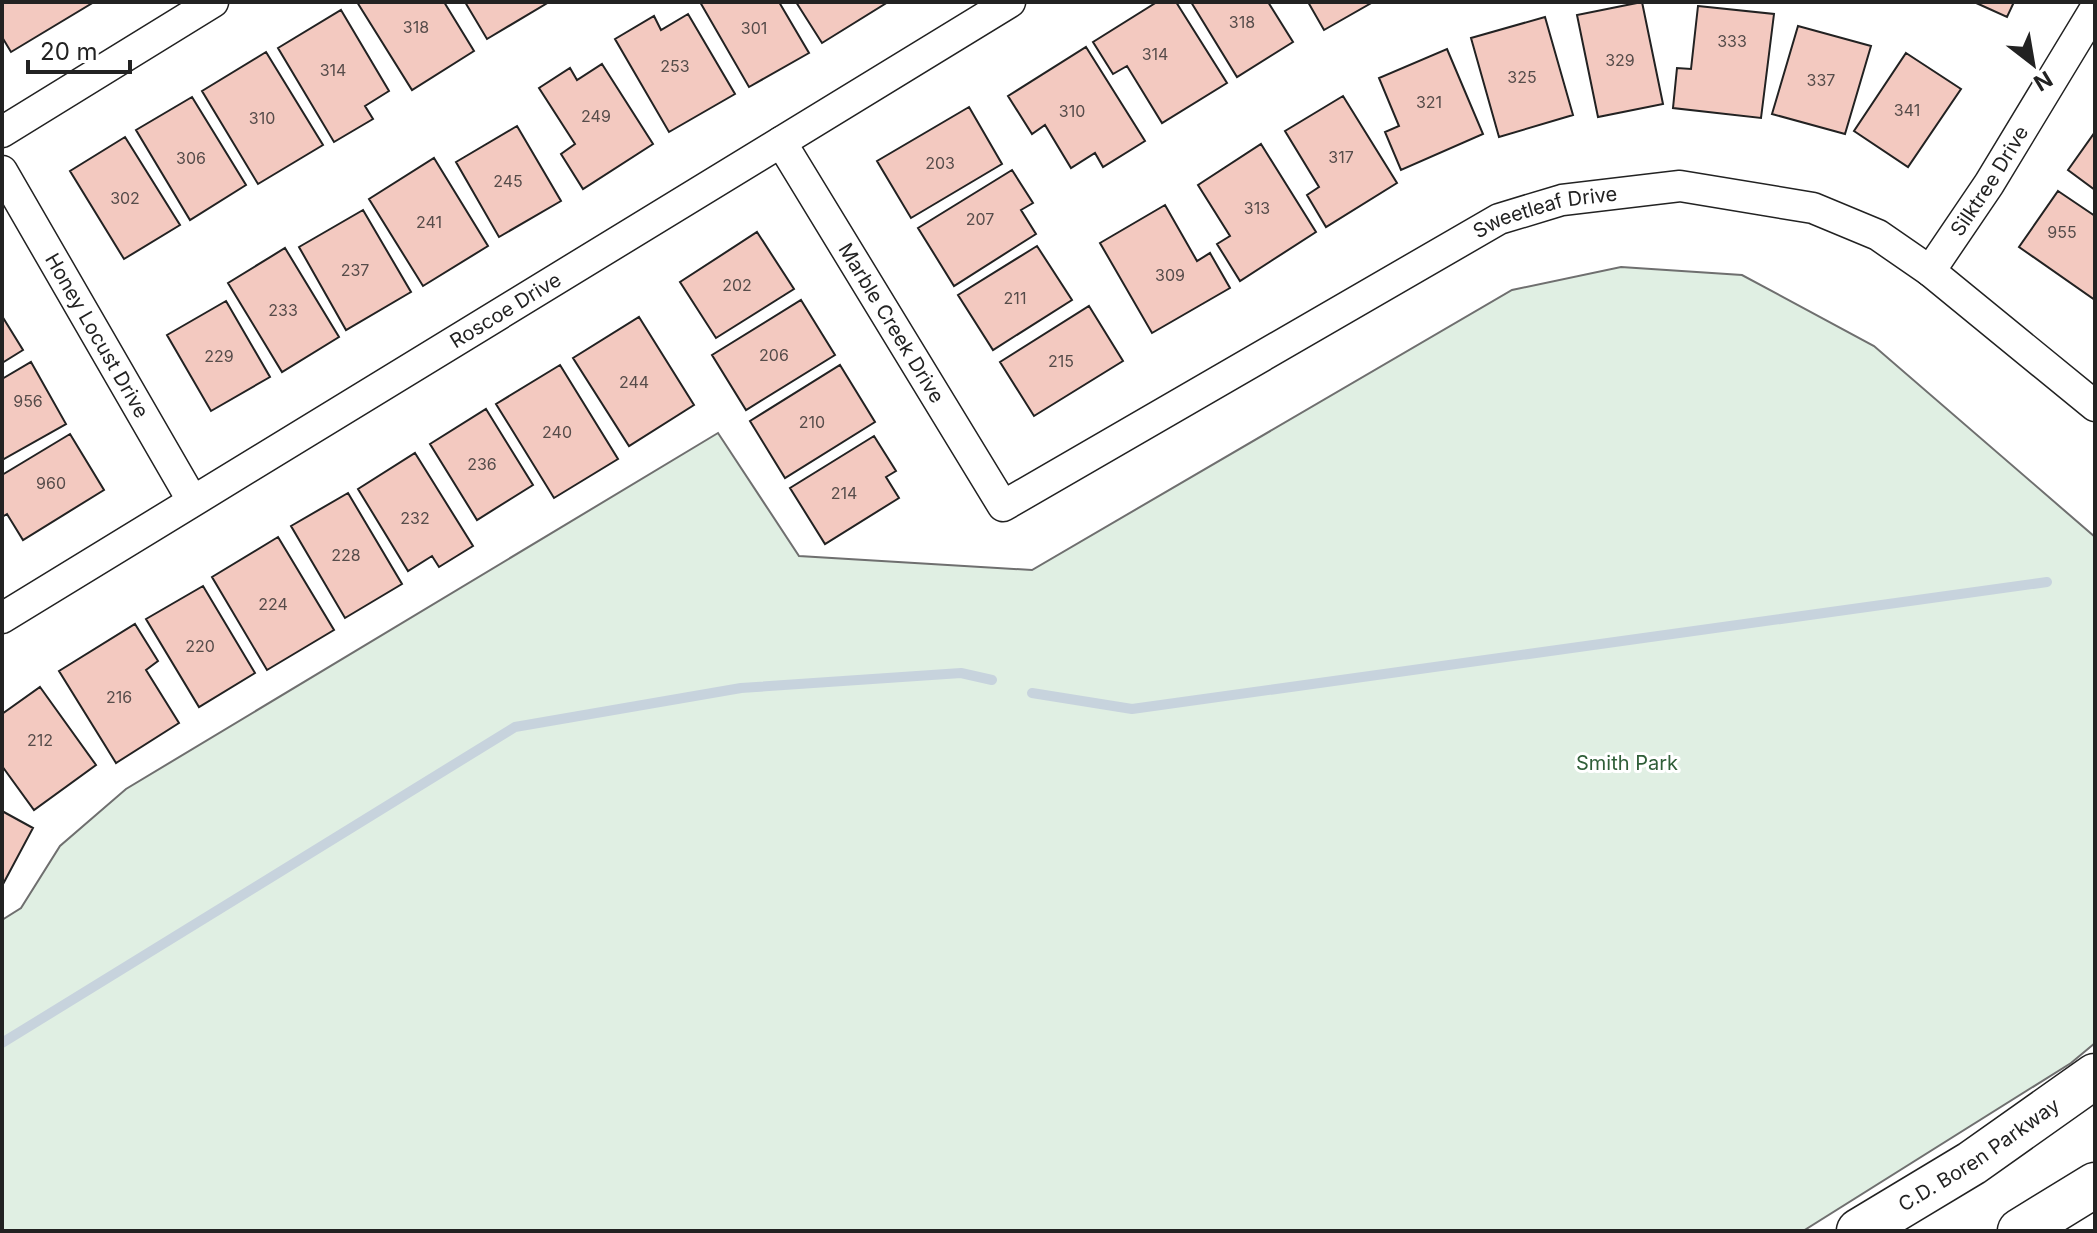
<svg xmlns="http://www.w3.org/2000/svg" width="2097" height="1233" font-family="Inter,sans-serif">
	<rect width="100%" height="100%" fill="#fff"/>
	<path fill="#e0efe3" stroke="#6f6f6f" stroke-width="2" d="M1621,267L1742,275L1874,346L2095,537V1043L2071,1063L1803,1231H2V920L21,908L60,846L126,789L718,433L799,556L1032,570L1512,290Z"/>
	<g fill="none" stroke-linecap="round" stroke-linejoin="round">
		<path stroke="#c7d3dd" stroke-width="10" d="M1032,693L1132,709L2047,582
			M2,1043L515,727L741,688L961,673L992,680"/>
	</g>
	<path fill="#f3c9c0" stroke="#222" stroke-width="2" d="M2,2H94L11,52L2,37Z
		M357,2H444L474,51L412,90Z
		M465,2H549L487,39Z
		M700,2H779L809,53L749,87Z
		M796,2H888L822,43Z
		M1157,2H1176L1227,83L1162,123L1127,66L1113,74L1093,42Z
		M1191,2H1268L1293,42L1237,77Z
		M1308,2H1373L1324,30Z
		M1642,2L1663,104L1598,117L1577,15Z
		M1974,2H2014L2007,17Z
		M1698,6L1774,14L1761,118L1673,108L1677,68L1691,69Z
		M341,10L389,91L365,106L373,119L334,142L278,48Z
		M688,14L735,94L669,132L615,39L654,16L661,30Z
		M1545,17L1573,115L1499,137L1471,38Z
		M1798,26L1871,46L1845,134L1772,114Z
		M1086,47L1145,141L1103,167L1095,153L1071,168L1045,125L1032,134L1008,96Z
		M1447,49L1483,134L1401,170L1385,132L1399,126L1379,78Z
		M266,52L323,145L258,184L202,91Z
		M1906,53L1961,89L1908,167L1854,131Z
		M602,64L653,144L583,189L561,154L575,144L539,88L570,68L577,80Z
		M1343,96L1397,183L1326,227L1307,195L1319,187L1285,131Z
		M192,97L246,185L190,220L136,130Z
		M969,107L1002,164L911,218L877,161Z
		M517,126L561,201L499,237L456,162Z
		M2095,132V190L2068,170Z
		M125,137L180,225L124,259L70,171Z
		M1261,144L1316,232L1240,281L1217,244L1230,236L1198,185Z
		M434,158L488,246L423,286L369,199Z
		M1012,170L1033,203L1021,210L1036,234L954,286L918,228Z
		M2058,191L2095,216V300L2019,247Z
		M1165,205L1197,261L1210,253L1230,288L1152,333L1100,243Z
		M363,210L411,292L346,330L299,247Z
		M757,232L794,289L716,338L680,282Z
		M1037,246L1072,300L993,350L958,295Z
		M285,248L339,337L282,372L228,283Z
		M801,300L835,355L746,410L712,355Z
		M226,301L270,377L211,411L167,335Z
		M1089,306L1123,361L1034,416L1000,362Z
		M2,316L23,350L2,363Z
		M639,317L694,405L629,446L573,358Z
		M31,362L66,424L2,460V379Z
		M560,365L618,459L554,498L496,404Z
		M840,365L875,422L785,478L750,421Z
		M486,409L533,485L477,520L430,444Z
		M70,434L104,490L23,540L7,514L2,517V475Z
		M874,436L896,471L886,477L899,498L825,544L790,488Z
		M415,453L473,546L439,567L432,556L408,571L358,489Z
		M348,493L402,584L345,618L291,526Z
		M278,537L334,630L267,670L212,577Z
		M203,586L255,673L199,707L146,619Z
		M135,624L158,661L146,670L179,723L116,763L59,671Z
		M40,687L96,765L34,810L2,766V714Z
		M2,811L33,828L2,886Z"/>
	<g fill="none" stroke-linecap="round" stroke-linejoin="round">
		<defs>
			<g id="street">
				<path d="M2,132L213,2"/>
				<path id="s1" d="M781,142L1003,506L1499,219L1562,200L1680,186L1813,208L1878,235L1930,271L2095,406"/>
				<path id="s2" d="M2,171L192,500"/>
				<path id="s3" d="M1930,271L1989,184L2095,9"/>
				<path id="s4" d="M2,618L1010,2"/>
			</g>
			<g id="secondary">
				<path id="s5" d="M1859,1231L1972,1163L2095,1076"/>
				<path d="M2020,1231L2095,1185"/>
			</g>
		</defs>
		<use href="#street" stroke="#222" stroke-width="33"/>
		<use href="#secondary" stroke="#222" stroke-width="47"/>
		<use href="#street" stroke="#fff" stroke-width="30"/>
		<use href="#secondary" stroke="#fff" stroke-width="44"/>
	</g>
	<g text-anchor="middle" stroke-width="6" stroke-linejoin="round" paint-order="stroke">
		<g font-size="16" fill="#564c4a">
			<text x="1242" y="28">318</text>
			<text x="416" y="33">318</text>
			<text x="754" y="34">301</text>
			<text x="1732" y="47">333</text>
			<text x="1155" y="60">314</text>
			<text x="1620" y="66">329</text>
			<text x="675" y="72">253</text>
			<text x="333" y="76">314</text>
			<text x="1522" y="83">325</text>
			<text x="1821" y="86">337</text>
			<text x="1429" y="108">321</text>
			<text x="1907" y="116">341</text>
			<text x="1072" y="117">310</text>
			<text x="596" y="122">249</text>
			<text x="262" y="124">310</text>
			<text x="1341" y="163">317</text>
			<text x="191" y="164">306</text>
			<text x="940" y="169">203</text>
			<text x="508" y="187">245</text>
			<text x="125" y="204">302</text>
			<text x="1257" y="214">313</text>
			<text x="980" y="225">207</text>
			<text x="429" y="228">241</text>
			<text x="2062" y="238">955</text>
			<text x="355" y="276">237</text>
			<text x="1170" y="281">309</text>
			<text x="737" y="291">202</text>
			<text x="1015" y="304">211</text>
			<text x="283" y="316">233</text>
			<text x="774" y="361">206</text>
			<text x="219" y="362">229</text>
			<text x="1061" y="367">215</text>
			<text x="634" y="388">244</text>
			<text x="28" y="407">956</text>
			<text x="812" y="428">210</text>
			<text x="557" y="438">240</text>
			<text x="482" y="470">236</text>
			<text x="51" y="489">960</text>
			<text x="844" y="499">214</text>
			<text x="415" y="524">232</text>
			<text x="346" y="561">228</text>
			<text x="273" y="610">224</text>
			<text x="200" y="652">220</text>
			<text x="119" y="703">216</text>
			<text x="40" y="746">212</text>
		</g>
		<g font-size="20" fill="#222" stroke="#fff">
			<text dy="7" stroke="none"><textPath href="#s3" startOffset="108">Silktree Drive</textPath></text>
			<text dy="7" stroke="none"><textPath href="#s1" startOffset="1046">Sweetleaf Drive</textPath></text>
			<text dy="7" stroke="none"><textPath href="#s4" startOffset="590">Roscoe Drive</textPath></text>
			<text dy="7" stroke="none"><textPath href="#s1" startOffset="212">Marble Creek Drive</textPath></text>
			<text dy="7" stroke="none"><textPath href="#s2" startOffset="190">Honey Locust Drive</textPath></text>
			<text dy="7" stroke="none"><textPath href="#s5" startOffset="142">C.D. Boren Parkway</textPath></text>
		</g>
		<g font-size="20" fill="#2f5e38" stroke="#fff">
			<text x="1627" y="770">Smith Park</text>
		</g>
	</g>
	<rect width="2097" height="1233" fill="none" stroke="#222222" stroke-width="8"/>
	<g transform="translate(2033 64) rotate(149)" stroke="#ffffff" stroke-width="6" paint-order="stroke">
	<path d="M0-6L14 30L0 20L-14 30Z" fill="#222222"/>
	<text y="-12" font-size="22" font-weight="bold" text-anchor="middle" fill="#222222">N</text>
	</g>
	<path d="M28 60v12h102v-12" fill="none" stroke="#222222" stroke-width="4"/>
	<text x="40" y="60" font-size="24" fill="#222222" stroke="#ffffff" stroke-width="6" paint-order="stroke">20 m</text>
</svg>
